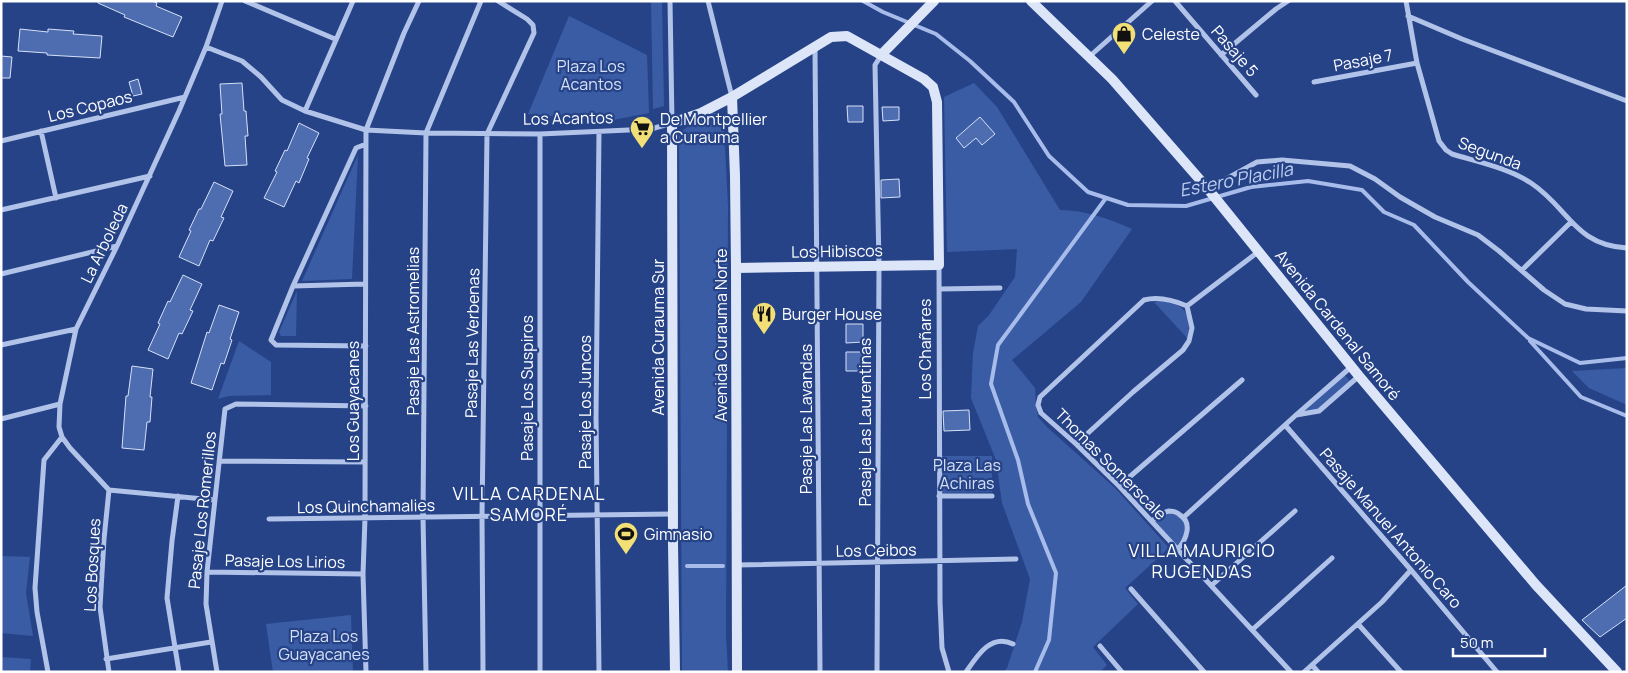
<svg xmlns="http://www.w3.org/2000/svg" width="1628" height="673" font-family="Manrope,sans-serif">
	<rect width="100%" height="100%" fill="#264388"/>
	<path fill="#3a5ca5" d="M651,1H662L664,106L653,109Z
		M569,16L647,55L649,113L608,121L528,114Z
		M974,83L997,107L1060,210C1085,210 1109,219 1132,229L1081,302L1012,360L1035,388L1036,406L1038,417L1047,427L1115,488L1169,548L1125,588L1138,604L1093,647L1107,665L1100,672H1003L1007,668L1022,622L1030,579L1002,503L996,460L971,398L973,353L978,326L989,315L1015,277L1017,249L947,252L944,97Z
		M712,113H721L724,127L728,206L726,635L728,672H682L679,134L681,131Z
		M358,155L352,279L302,281Z
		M297,291L296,336H281L279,332Z
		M1160,301C1183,302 1194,315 1187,338L1154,302Z
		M239,341L271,362V395L229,396L218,399Z
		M1627,368V405L1589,388L1572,371Z
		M1343,373L1351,382L1319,411L1296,415Z
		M941,456H992V492L941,493Z
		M1170,511L1184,517L1187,533L1178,549L1152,521Z
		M1,556L30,557L26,593L33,636L1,633Z
		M351,615L353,672H273L266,624Z
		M1,657L31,659L30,672H1Z"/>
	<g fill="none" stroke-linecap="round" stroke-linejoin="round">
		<path stroke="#a7bcea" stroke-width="4" d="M863,1L883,12L936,34L970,61L1014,102L1049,156L1088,192L1128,205L1186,206L1251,187L1308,181L1362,190L1384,212L1414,225L1468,282L1528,338L1580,363L1627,358
			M1530,341L1581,397L1627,416
			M687,566H723
			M1035,672L1049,640L1056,573L1028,504L1018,460L991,384L998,345L1106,198"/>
	</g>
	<path fill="#4e6cb0" stroke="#d6e1f7" d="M98,1H152L157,3L156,6L182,17L173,37L124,17L125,15L98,3Z
		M20,29L48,32V29L74,31L73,34L102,36L100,58L47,55V53L18,51Z
		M1,56L12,57L10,78H1Z
		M138,79L142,94L133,96L129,82Z
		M242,83L244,111H246L248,136H245L247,165L225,166L220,114H222L220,84Z
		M847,106H863V122H848Z
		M882,107H899V120L883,121Z
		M980,117L995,134L982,145L976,138L964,148L956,138Z
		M299,123L319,133L307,158L309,159L299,183L296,181L284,207L264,198L277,172L275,171L285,150L287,151Z
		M899,179L900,197L881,198V180Z
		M214,182L233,191L221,217L224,218L213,241L210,240L199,266L179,257L191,231L189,230L199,209H201Z
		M183,275L202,284L190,310L193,311L182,334L179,333L168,359L148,350L160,324L158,323L168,301L170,302Z
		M219,305L239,312L230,339L232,340L224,364L221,363L212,390L191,383L207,332L209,333Z
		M846,324H863V342L846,343Z
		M846,352H862L863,371H846Z
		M132,366L153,369L150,397H152L150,422H147L144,450L122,448L126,396H128Z
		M969,410L970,430L944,431L943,411Z
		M1627,585V618L1600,637L1582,620Z"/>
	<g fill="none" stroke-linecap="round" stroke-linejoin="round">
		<path stroke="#b2c3e9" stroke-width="5" d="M245,1L335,39
			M708,1L732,97
			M1175,1L1256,95
			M1406,1L1417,63L1439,141L1446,150L1452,154C1478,162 1508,168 1531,183C1569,208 1574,245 1627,248
			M1408,16L1462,39L1627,101
			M206,47L242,61L261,77L282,100L305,111L366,130L426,133L540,134L651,129L672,123L670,1
			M815,48L820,672
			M1221,55L1276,9L1288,1
			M1090,56L1152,1
			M1314,82L1417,63
			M305,111L353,1
			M41,131L56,198
			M599,132L596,416L599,672
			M540,134V672
			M1,141L185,97
			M366,144L356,148L293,286L271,340L276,345L366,346
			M1208,189L1257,162L1282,160L1350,166L1375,179L1400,197L1435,217L1478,235L1499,251L1544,290L1565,304L1586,309L1627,311
			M1,210L150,176
			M939,265L940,602L942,648L949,672
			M1522,270L1571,222
			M1,274L117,246
			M293,286L365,284
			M940,289L1000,288
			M1187,306C1173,300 1159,296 1144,300L1040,397L1038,405L1041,413L1076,444L1119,486L1291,672
			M1187,306L1258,252
			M1,345L76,329
			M1296,415L1319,411L1359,376
			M1,419L60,404
			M1285,425L1411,570L1497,672
			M1076,444L1133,392L1183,350L1189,341L1192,328L1187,306
			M219,461L365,462
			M1119,486L1242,380
			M109,490L70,448L62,437L59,427L60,404L76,329L117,246L179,111L206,47L222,1
			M109,490L104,539L100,607L109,672
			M109,490L214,500
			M178,496L172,541L167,598L179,672
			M939,496H992
			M1184,517L1296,415L1351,367
			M269,519L673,514
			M1152,521C1157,517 1162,512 1169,511C1173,511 1177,512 1180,515C1193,523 1186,540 1178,549
			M736,565L1016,559
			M207,572L363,574
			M1212,585L1295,511
			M1131,589L1204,672
			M1358,624L1401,672
			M1252,630L1332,558
			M1100,646L1122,672
			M106,659L211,642
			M1312,665L1318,672
			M48,672L37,612L35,588L44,460L62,437
			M217,672L206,604L207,572L225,409L236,404L366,406
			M366,672L363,574L365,518L366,130L404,33L419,1
			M426,672L423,517L426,133L481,1
			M483,672L482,516L487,134L534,33L533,25L527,19L498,1
			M877,672L879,265L875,65L882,54
			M966,672C977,656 991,633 1013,644
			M1304,672L1382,602L1411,570"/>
		<path stroke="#dde5f8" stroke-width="10" d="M1031,1L1112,79L1208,189L1359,376L1536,585L1617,672
			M882,54L934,1
			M732,97L735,176L736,268L737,672
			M675,672L673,543L672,123L701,113L732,97L831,37L847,36L924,79L933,87L937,102L939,265L736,268"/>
	</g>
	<defs>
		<symbol id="shop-pin" viewBox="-11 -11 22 30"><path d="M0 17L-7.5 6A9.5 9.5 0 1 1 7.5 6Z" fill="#f2e077" stroke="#264388"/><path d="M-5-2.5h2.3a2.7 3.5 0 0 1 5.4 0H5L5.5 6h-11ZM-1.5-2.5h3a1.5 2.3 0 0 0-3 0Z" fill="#111"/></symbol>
		<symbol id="supermarket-pin" viewBox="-11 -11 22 30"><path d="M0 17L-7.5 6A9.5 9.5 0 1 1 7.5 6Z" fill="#f2e077" stroke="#264388"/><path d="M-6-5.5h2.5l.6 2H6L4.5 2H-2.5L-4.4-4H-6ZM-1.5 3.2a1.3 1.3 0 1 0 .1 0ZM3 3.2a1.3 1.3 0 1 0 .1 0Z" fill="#111"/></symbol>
		<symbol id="restaurant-pin" viewBox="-11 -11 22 30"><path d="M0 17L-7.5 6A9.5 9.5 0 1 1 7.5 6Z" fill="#f2e077" stroke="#264388"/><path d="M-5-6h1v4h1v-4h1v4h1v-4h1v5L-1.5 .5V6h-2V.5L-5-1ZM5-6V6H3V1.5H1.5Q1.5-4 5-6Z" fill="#111"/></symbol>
		<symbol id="stadium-pin" viewBox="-11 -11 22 30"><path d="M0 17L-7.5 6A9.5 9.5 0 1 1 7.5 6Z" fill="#f2e077" stroke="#264388"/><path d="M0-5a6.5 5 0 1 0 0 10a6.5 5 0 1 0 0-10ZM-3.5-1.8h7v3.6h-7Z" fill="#111"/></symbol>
	</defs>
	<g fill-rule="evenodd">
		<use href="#shop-pin" x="1110" y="20" width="28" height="38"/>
		<use href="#supermarket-pin" x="628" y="114" width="28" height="38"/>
		<use href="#restaurant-pin" x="750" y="300" width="28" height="38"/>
		<use href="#stadium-pin" x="612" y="520" width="28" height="38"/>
	</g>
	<g text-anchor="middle" stroke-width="4.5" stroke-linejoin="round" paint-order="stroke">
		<g font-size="16" fill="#fff" stroke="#264388" text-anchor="start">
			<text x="1142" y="40">Celeste</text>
			<text x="660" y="125">De Montpellier<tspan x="660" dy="18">a Curauma</tspan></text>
			<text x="782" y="320">Burger House</text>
			<text x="644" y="540">Gimnasio</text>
		</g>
		<g font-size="16" fill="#fff" stroke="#264388">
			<text transform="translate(1235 51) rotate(49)" y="6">Pasaje 5</text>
			<text transform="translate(1363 60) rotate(-11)" y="6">Pasaje 7</text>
			<text transform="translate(90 106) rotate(-14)" y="6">Los Copaos</text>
			<text transform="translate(568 118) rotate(-1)" y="6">Los Acantos</text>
			<text transform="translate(1490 153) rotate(20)" y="6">Segunda</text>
			<text transform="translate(104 243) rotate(-64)" y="6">La Arboleda</text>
			<text transform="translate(837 251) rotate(-1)" y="6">Los Hibiscos</text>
			<text transform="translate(1338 325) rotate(51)" y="6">Avenida Cardenal Samoré</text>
			<text transform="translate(413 331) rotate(-90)" y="6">Pasaje Las Astromelias</text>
			<text transform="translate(721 335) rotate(-90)" y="6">Avenida Curauma Norte</text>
			<text transform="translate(658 337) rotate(-90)" y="6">Avenida Curauma Sur</text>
			<text transform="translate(472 343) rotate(-89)" y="6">Pasaje Las Verbenas</text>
			<text transform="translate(925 349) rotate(-90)" y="6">Los Chañares</text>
			<text transform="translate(527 388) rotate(-90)" y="6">Pasaje Los Suspiros</text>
			<text transform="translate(353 401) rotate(-90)" y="6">Los Guayacanes</text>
			<text transform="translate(585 402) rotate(-90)" y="6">Pasaje Los Juncos</text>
			<text transform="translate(806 419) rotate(-90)" y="6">Pasaje Las Lavandas</text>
			<text transform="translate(865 422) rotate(-90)" y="6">Pasaje Las Laurentinas</text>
			<text transform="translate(1111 464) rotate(45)" y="6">Thomas Somerscale</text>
			<text transform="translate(366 506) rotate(-1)" y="6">Los Quinchamalies</text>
			<text transform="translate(202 510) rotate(-84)" y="6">Pasaje Los Romerillos</text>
			<text transform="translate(1391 528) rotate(49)" y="6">Pasaje Manuel Antonio Caro</text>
			<text transform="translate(876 550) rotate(-1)" y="6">Los Ceibos</text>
			<text transform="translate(285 561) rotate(1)" y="6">Pasaje Los Lirios</text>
			<text transform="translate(92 565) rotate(-87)" y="6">Los Bosques</text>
		</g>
		<g font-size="16" fill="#d6e1f7" stroke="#264388">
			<text x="591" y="72">Plaza Los<tspan x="591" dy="18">Acantos</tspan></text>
			<text x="967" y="471">Plaza Las<tspan x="967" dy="18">Achiras</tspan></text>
			<text x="324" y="642">Plaza Los<tspan x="324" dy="18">Guayacanes</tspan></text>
		</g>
		<g font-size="18" font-style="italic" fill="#becef0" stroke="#264388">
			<text transform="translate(1236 180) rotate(-11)" y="6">Estero Placilla</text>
		</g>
		<g font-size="18" letter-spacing="1" fill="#fff" stroke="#264388">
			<text x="529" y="500">VILLA CARDENAL<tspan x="529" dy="21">SAMORÉ</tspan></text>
			<text x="1202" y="557">VILLA MAURICIO<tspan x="1202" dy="21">RUGENDAS</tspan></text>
		</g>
	</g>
	<rect width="1628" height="673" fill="none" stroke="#ffffff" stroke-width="5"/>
	<path d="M1453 648v8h92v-8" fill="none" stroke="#ffffff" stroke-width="2.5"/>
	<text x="1460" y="648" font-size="15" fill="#ffffff" stroke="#264388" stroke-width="4" paint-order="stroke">50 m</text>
</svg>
